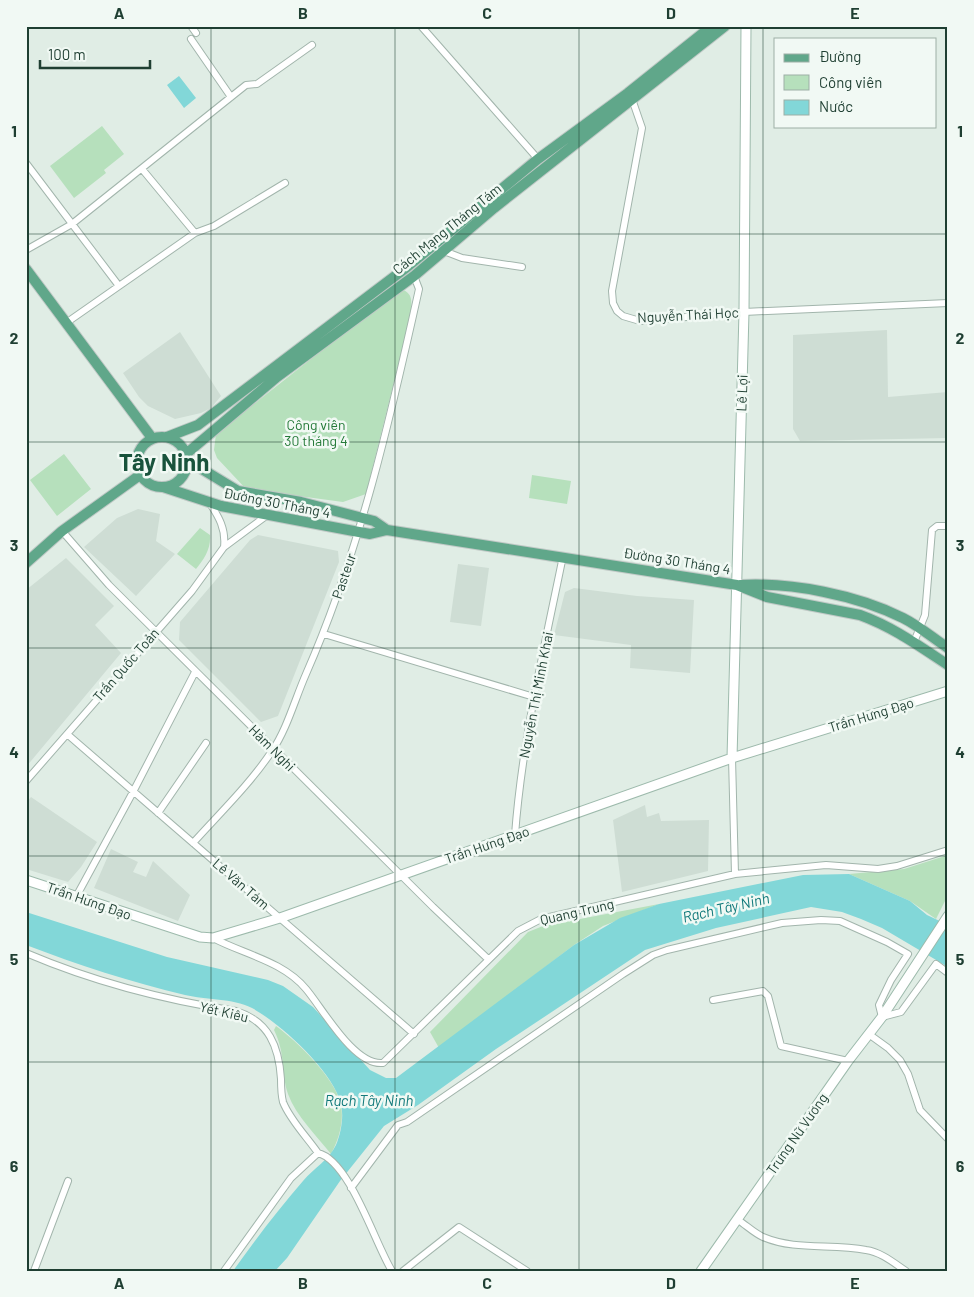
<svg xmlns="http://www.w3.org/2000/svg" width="974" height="1297" font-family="Barlow,sans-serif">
	<rect width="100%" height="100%" fill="#e0ede5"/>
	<path fill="#ceddd4" d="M887,330L888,397L948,392V438L800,441L793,429V335Z
		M180,332L221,396L211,408L201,413L175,419L148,406L139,397L123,373Z
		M138,509L160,514L156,541L175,554L136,596L84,547L117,518Z
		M258,535L338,551L339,562L278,716L261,722L179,640L180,622L250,540Z
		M66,558L114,606L95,625L121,653L26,767V590Z
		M458,564L489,568L481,626L450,622Z
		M574,588L637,596L694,600L690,673L630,668L631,645L554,635L565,592Z
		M31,797L97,842L81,867L68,882L26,869V803Z
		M645,805L647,817L659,813L661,821L709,820L708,871L622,892L613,820Z
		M111,849L138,862L133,872L146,877L153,861L190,895L178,921L94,888Z"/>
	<path fill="#b6e0bc" d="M102,126L124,154L104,170L106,173L74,198L50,166Z
		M403,290C414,294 411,304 411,314L366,494L343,502L246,489L217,458L214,450L216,434L388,298Z
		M64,454L91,489L57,516L30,480Z
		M532,475L571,481L567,504L529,498Z
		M200,528L210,535C211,549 204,559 196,569L177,554Z
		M948,855V895L936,919L910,901L849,874L904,869Z
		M659,904L603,926L574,945L439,1048L430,1032L528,932L543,926Z
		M276,1026C297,1041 336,1079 341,1105C344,1122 339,1139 331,1154C317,1136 296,1116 288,1094C281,1073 286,1054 274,1030Z"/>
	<path fill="#82d7d8" d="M179,76L196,98L184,108L167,85Z
		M849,874L910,901L927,915L948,925V967L882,928L861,919L842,912L811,907L716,928L645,950L496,1049L418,1105L384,1126L340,1181L287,1258L275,1271H233C255,1240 278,1210 303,1181C314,1168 329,1160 336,1145C341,1133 344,1117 341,1104C333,1071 281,1024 252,1008C232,998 206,1000 185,995C131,982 78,965 26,945V912L167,957L268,980L283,986L313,1007L370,1070L386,1078H396L574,945L620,918L659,904L803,875Z"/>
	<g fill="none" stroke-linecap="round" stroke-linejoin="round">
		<defs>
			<path id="street" d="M191,26L196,33
				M421,26L538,159
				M191,39L231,97
				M632,99L642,128L612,291L613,303L617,311L623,316L640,321L744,312L948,303
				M26,163L119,286
				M142,169L195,233
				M26,250L72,224L246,85L257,84L312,45
				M444,251L462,258L522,267
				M66,323L195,233L214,226L285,183
				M209,502C219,517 226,529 224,547
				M62,531L109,585L433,907L488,959
				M324,634L534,697
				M914,642L925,615L932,530L937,526H948
				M67,734L414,1034
				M732,758L735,874
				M26,781L192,591L224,547L266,516
				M158,813L206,743
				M515,835C522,741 544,649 563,556
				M193,843C220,813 250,784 272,751C287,729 295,699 306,674C360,551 390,420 419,289L414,276
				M76,897L133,792L195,672
				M213,938C243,954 283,961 306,989C323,1009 354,1066 383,1063L518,931L541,919L735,874L826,865L878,869L897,866L948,850
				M26,953C94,982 164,1000 236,1011C269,1021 279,1047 281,1079C281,1087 281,1094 283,1102C290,1120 307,1137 318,1153C350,1161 375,1244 392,1271
				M713,1000L763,991L768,996L781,1046L848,1061
				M870,1035L888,1048L900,1060L908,1074L920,1110L948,1139
				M351,1188L398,1125L407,1122L623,974L653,955L667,950L782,923L821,920L840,921L887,942L908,954L891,980L879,1005L882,1017L901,1012L936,964L948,973
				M738,1220C746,1225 754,1233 763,1237C796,1251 832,1243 866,1250C881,1252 894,1263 906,1271
				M34,1271L68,1181
				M224,1271L291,1178L318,1153
				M403,1271L459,1227L527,1271"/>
			<path id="secondary" d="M732,758L744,312L746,26
				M26,880L200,937L213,938L280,918L732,758L948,691
				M701,1271L848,1061L882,1017L948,916"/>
			<path id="primary" d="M26,269L152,438
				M137 462a25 25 0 1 1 50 0a25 25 0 1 1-50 0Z
				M167,437L198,425L407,267L538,159L628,93L712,26
				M186,454L277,377L414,276L494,208L725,26
				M187,460L238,491L301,502L374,521L387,530
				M163,487L221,506L359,532L370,534L387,530L737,585L767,597L860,615C893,627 919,646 948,665
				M26,563L62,531L140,475
				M740,585C791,582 857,595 903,618C919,626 933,638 948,648"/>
		</defs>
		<use href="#street" stroke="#a2b5ac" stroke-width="8"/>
		<use href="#secondary" stroke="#9dbaac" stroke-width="11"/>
		<use href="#primary" stroke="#c0c9c6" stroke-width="12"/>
		<use href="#street" stroke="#fff" stroke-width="6"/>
		<use href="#secondary" stroke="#fff" stroke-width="9"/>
		<use href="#primary" stroke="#60a78a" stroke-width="10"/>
	</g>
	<path fill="none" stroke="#1f3f32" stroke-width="1" stroke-opacity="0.55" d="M211,26V1271M395,26V1271M579,26V1271M763,26V1271M26,234H948M26,442H948M26,648H948M26,856H948M26,1062H948"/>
	<g text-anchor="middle" stroke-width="5" stroke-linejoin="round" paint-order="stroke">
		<g font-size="14" fill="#1f3f32" stroke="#f1f9f4">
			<text transform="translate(447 229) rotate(-39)" y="5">Cách Mạng Tháng Tám</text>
			<text transform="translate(688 315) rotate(-3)" y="5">Nguyễn Thái Học</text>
			<text transform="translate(742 393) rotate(-88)" y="5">Lê Lợi</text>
			<text transform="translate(277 503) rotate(11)" y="5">Đường 30 Tháng 4</text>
			<text transform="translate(677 561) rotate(9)" y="5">Đường 30 Tháng 4</text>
			<text transform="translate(344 576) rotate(-71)" y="5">Pasteur</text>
			<text transform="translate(126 665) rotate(-49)" y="5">Trần Quốc Toản</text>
			<text transform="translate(536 695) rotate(-79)" y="5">Nguyễn Thị Minh Khai</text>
			<text transform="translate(871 715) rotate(-17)" y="5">Trần Hưng Đạo</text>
			<text transform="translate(272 748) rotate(45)" y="5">Hàm Nghi</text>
			<text transform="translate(487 845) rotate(-19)" y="5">Trần Hưng Đạo</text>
			<text transform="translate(241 884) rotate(41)" y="5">Lê Văn Tám</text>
			<text transform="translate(89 901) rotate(19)" y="5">Trần Hưng Đạo</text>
			<text transform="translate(577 912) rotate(-13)" y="5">Quang Trung</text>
			<text transform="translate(224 1012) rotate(13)" y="5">Yết Kiêu</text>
			<text transform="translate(797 1134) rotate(-55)" y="5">Trưng Nữ Vương</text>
		</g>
		<g font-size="14" fill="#257a39" stroke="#f1f9f4">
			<text x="316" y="430">Công viên<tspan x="316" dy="16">30 tháng 4</tspan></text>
		</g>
		<g font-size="15" font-style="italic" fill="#127a7b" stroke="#f1f9f4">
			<text transform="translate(726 908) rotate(-13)" y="5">Rạch Tây Ninh</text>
			<text x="369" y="1106">Rạch Tây Ninh</text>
		</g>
		<g font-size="24" font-weight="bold" fill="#19533c" stroke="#f1f9f4">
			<text x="164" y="471">Tây Ninh</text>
		</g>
	</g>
	<rect width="974" height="1297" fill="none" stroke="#f1f9f4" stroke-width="55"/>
	<rect x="774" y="38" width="162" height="90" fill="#f1f9f4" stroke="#9dafa6"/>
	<rect x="784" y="54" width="25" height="8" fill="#60a78a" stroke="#9dafa6"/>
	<text x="819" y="62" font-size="15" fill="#1f3f32">Đường</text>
	<rect x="784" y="75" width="25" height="15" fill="#b6e0bc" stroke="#9dafa6"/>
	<text x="819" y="88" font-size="15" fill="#1f3f32">Công viên</text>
	<rect x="784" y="100" width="25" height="15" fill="#82d7d8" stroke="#9dafa6"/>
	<text x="819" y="112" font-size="15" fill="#1f3f32">Nước</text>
	<path d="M40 60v8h110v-8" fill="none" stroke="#1f3f32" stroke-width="2.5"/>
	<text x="48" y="60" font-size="15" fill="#1f3f32" stroke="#f1f9f4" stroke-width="4" paint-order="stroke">100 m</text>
	<rect x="28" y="28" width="918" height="1242" fill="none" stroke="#1f3f32" stroke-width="2"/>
	<g font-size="16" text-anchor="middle" font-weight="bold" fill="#1f3f32">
		<text x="119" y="19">A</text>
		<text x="303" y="19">B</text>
		<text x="487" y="19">C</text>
		<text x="671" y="19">D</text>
		<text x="855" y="19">E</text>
		<text x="14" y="137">1</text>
		<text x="960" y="137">1</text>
		<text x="14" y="344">2</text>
		<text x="960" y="344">2</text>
		<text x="14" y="551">3</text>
		<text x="960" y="551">3</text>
		<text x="14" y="758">4</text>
		<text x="960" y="758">4</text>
		<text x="14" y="965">5</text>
		<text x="960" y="965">5</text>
		<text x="14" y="1172">6</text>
		<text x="960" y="1172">6</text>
		<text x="119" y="1289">A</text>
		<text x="303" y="1289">B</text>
		<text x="487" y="1289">C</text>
		<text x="671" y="1289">D</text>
		<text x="855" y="1289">E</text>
	</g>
</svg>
